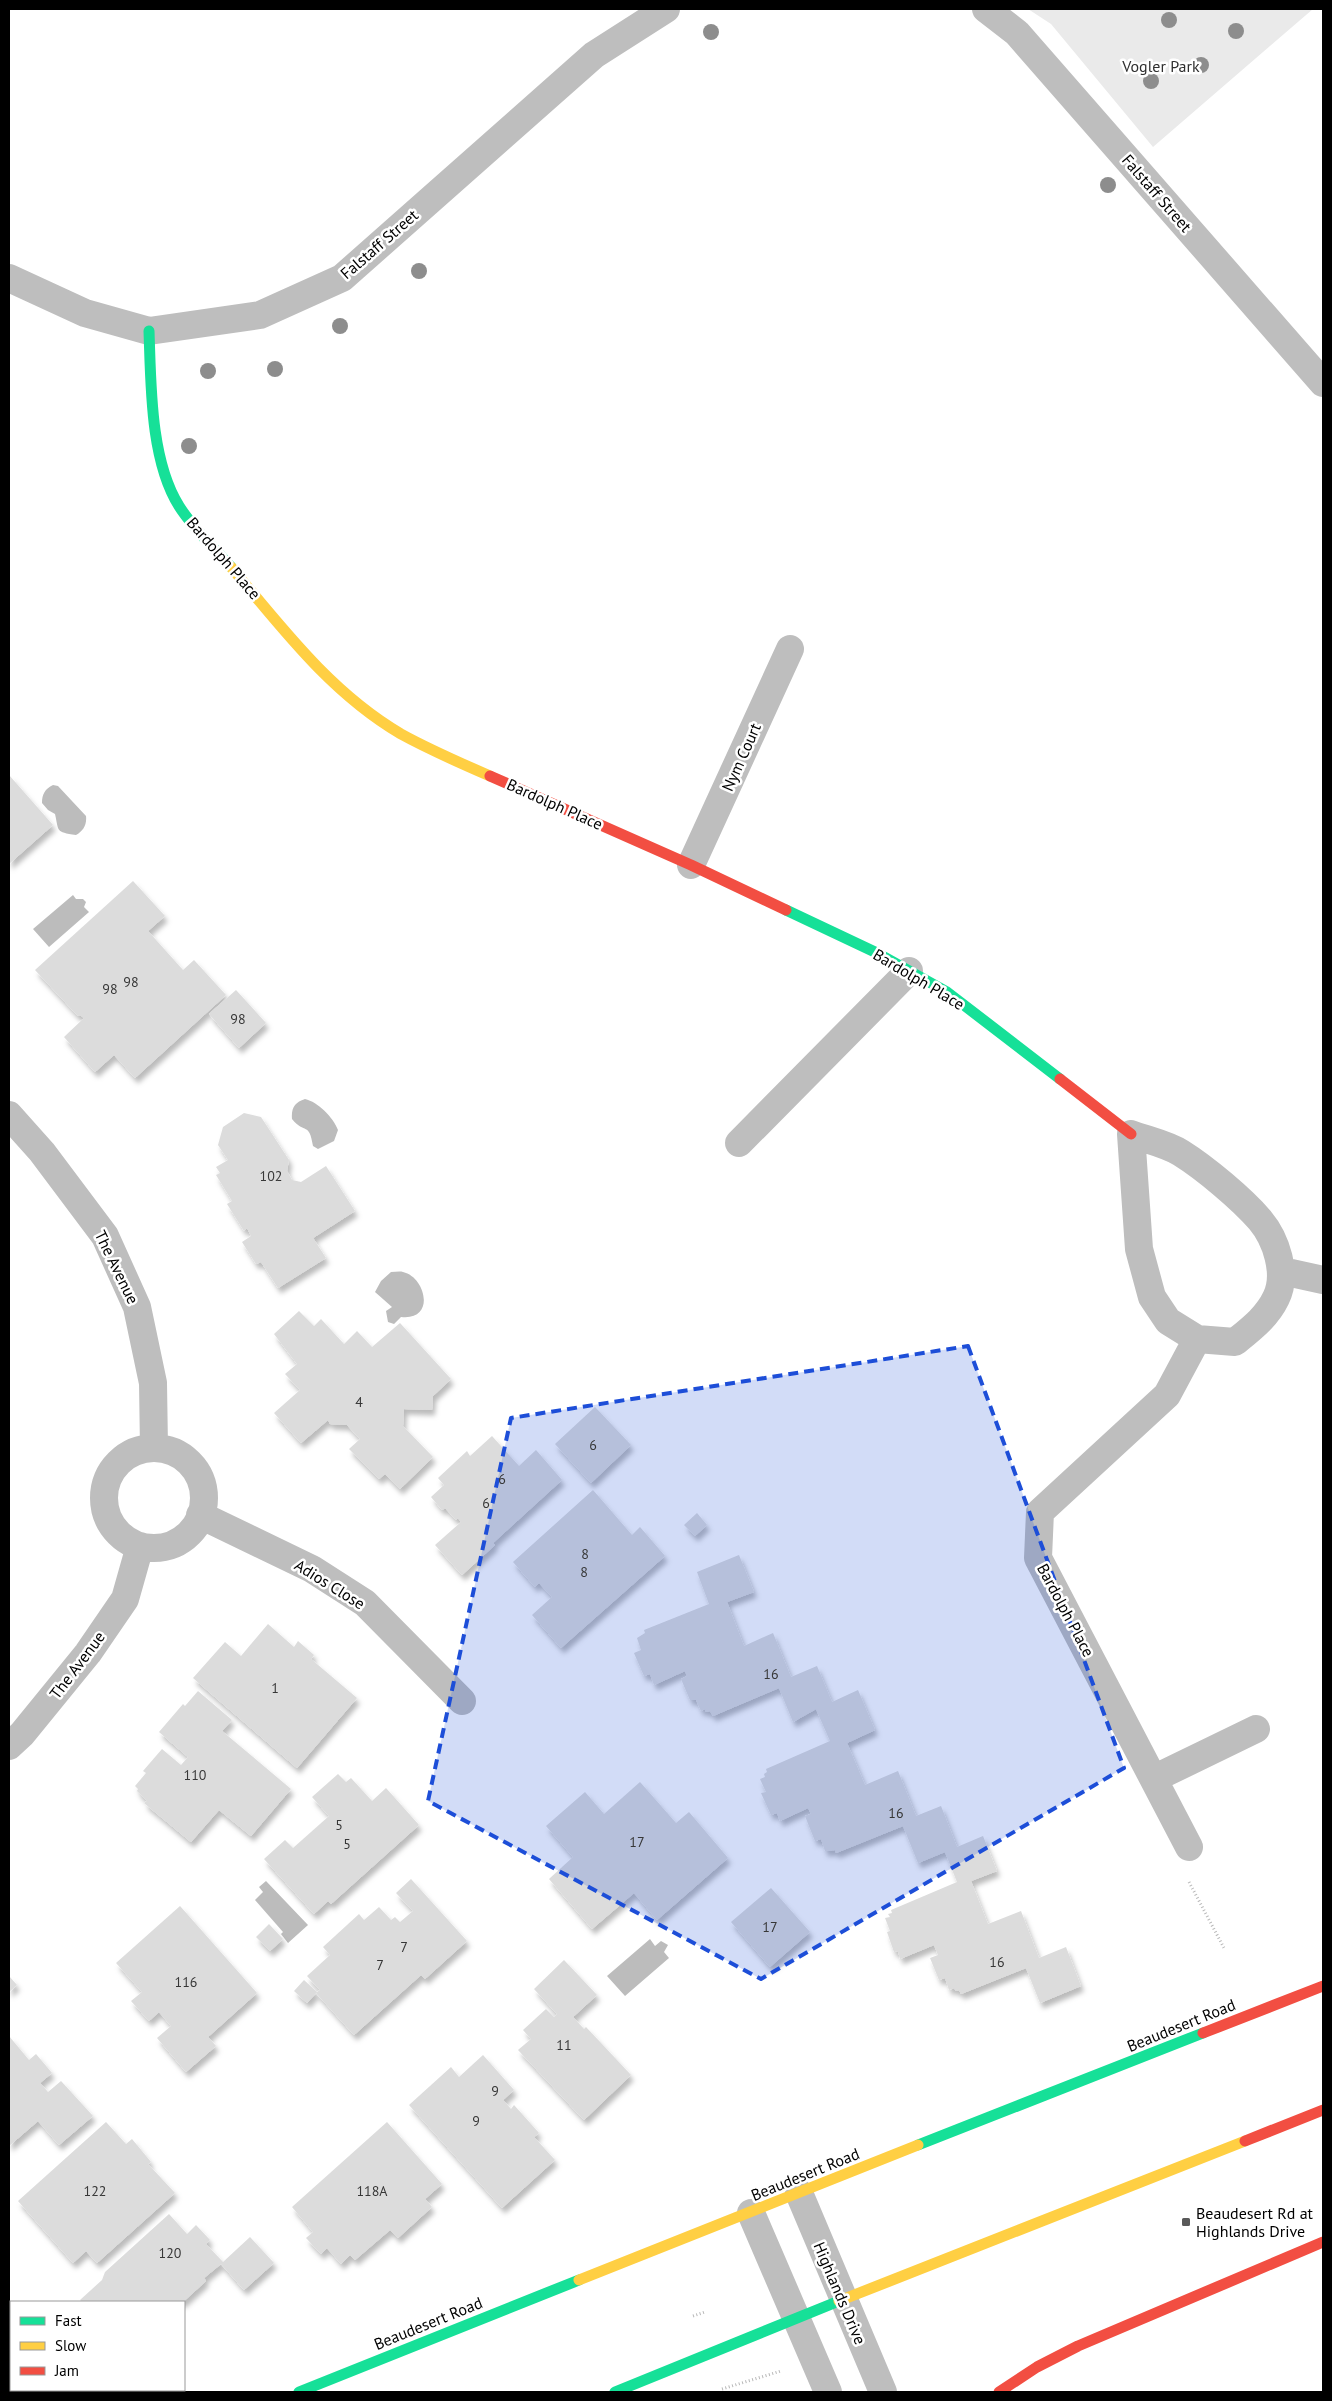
<svg xmlns="http://www.w3.org/2000/svg" width="1332" height="2401" font-family="'PT Sans',sans-serif">
	<defs>
		<filter id="shadow"><feDropShadow dx="3" dy="5.5" stdDeviation="2.5" flood-color="#0004"/></filter>
	</defs>
	<rect width="100%" height="100%" fill="#fff"/>
	<path fill="#eaeaea" d="M1028,9H1313L1153,147L1051,24Z"/>
	<path fill="#bcbcbc" d="M53,785L58,786L86,816C87,825 83,831 76,835C55,832 59,831 55,814L48,810L42,803C42,794 45,789 53,785Z
		M73,895L76,899H83L86,902L84,907L89,912L49,947L33,929Z
		M305,1099C318,1102 333,1117 338,1130L334,1141L318,1149L313,1146C309,1121 305,1135 292,1119C291,1108 295,1102 305,1099Z
		M391,1272C395,1272 400,1271 403,1272C426,1277 436,1321 401,1317L394,1324L388,1322L386,1311L392,1307L375,1292L381,1281Z
		M266,1881L308,1925L288,1943L281,1934L283,1932L255,1900L263,1892L259,1887Z
		M650,1939L655,1946L661,1941L668,1945L664,1952L669,1958L625,1996L607,1976Z"/>
	<path fill="#dcdcdc" filter="url(#shadow)" d="M9,775L53,825L9,864Z
		M133,881L165,916L148,931L183,970L194,960L226,995L135,1078L114,1055L95,1072L64,1037L84,1018L80,1015L78,1016L35,970Z
		M236,990L266,1023L239,1048L209,1014Z
		M244,1113L261,1117L289,1160L287,1171L292,1180L301,1182L326,1166L355,1211L313,1238L326,1258L278,1288L261,1262L256,1264L242,1242L251,1236L247,1228L244,1231L227,1204L232,1201L216,1175L220,1173L216,1167L228,1160L218,1145L223,1127Z
		M299,1311L314,1326L321,1319L344,1344L357,1331L372,1347L400,1323L451,1379L433,1396L432,1410L404,1409L403,1426L433,1457L400,1489L385,1474L379,1479L349,1449L360,1439L347,1425L330,1424L328,1420L301,1443L274,1413L300,1390L285,1374L297,1364L274,1334Z
		M595,1407L631,1445L591,1483L555,1444Z
		M492,1436L519,1466L536,1450L562,1480L493,1543L495,1545L462,1575L435,1545L461,1522L458,1518L456,1520L445,1508L442,1510L431,1497L444,1485L438,1478L467,1451L470,1456Z
		M593,1490L632,1535L640,1527L665,1556L561,1648L532,1615L552,1597L539,1583L535,1587L513,1562Z
		M697,1513L707,1525L695,1536L684,1525Z
		M739,1555L754,1592L727,1602L744,1646L773,1633L791,1677L817,1666L832,1702L858,1690L875,1730L847,1743L865,1785L898,1771L916,1816L941,1806L957,1847L983,1836L997,1871L971,1881L988,1924L1021,1911L1039,1958L1066,1947L1081,1986L1040,2003L1026,1968L961,1994L959,1990L956,1991L954,1988L949,1990L945,1978L939,1980L930,1958L938,1955L934,1945L900,1959L898,1951L894,1952L887,1932L890,1931L885,1918L890,1917L888,1914L892,1913L891,1910L957,1882L945,1852L918,1863L903,1826L836,1853L835,1850L825,1851L821,1839L815,1841L805,1816L811,1814L808,1808L780,1821L777,1813L771,1815L761,1793L766,1792L760,1779L765,1777L764,1774L767,1772L766,1769L830,1741L816,1709L793,1722L779,1688L713,1716L710,1711L706,1712L705,1709L701,1711L696,1700H690L681,1679L687,1676L685,1671L654,1685L650,1674L644,1676L634,1653L641,1650L637,1638L645,1633L644,1630L709,1604L697,1572Z
		M268,1624L294,1647L298,1641L314,1655L311,1659L357,1698L297,1768L193,1678L225,1642L241,1656Z
		M198,1691L232,1720L222,1731L291,1789L251,1836L219,1810L191,1842L144,1803L147,1801L137,1791L138,1789L135,1786L146,1773L143,1771L162,1749L181,1765L188,1757L159,1732L183,1704L185,1706Z
		M338,1774L346,1782L351,1778L372,1801L386,1788L419,1825L331,1904L328,1901L314,1914L264,1859L285,1840L293,1848L329,1816L312,1797Z
		M640,1782L676,1823L689,1812L728,1858L657,1920L634,1893L592,1929L549,1879L573,1857L546,1826L585,1792L604,1814Z
		M411,1879L467,1941L425,1979L421,1975L354,2035L316,1993L320,1990L307,1976L330,1955L323,1947L359,1914L364,1920L379,1907L391,1920L395,1917L400,1922L413,1911L396,1893Z
		M771,1888L810,1932L770,1967L731,1922Z
		M180,1906L257,1993L208,2037L216,2046L186,2072L157,2038L171,2026L159,2012L149,2021L131,2001L142,1992L116,1963Z
		M269,1924L283,1939L270,1951L256,1937Z
		M564,1960L597,1995L573,2017L584,2029L586,2027L631,2075L584,2120L518,2050L531,2039L523,2030L546,2009L554,2017L557,2014L534,1989Z
		M9,1976L17,1985L9,1992Z
		M304,1980L317,1992L307,2003L294,1991Z
		M9,2036L29,2060L36,2054L52,2073L40,2083L48,2092L61,2081L93,2116L59,2145L38,2121L9,2146Z
		M483,2055L514,2090L503,2100L511,2109L514,2105L539,2133L534,2137L555,2160L502,2208L409,2105L451,2067L459,2077Z
		M106,2122L126,2144L132,2139L151,2162L148,2164L175,2193L97,2263L86,2251L73,2263L18,2201Z
		M387,2122L442,2184L425,2199L432,2207L398,2238L390,2230L355,2260L350,2255L341,2264L327,2248L321,2254L306,2238L313,2232L292,2207Z
		M169,2214L187,2234L196,2225L210,2240L206,2244L223,2262L250,2237L274,2263L244,2290L221,2264L204,2278L206,2281L183,2302H82L80,2300L102,2280L105,2272Z
		M11,2320V2379L9,2380V2321Z"/>
	<g fill="none" stroke-linecap="round" stroke-linejoin="round">
		<path stroke="#b8b8b8" stroke-width="3" stroke-dasharray="1 2.5" stroke-linecap="butt" d="M1189,1882L1224,1948
			M693,2316L705,2312
			M722,2389L781,2371"/>
		<path stroke="#bebebe" stroke-width="28" d="M986,9L1017,33L1323,383
			M9,278L85,313L149,331L260,315L342,278L594,55L666,9
			M691,865L790,649
			M9,1115L42,1152L105,1236L137,1307L153,1383L154,1448
			M1131,1134C1147,1140 1167,1144 1181,1153C1205,1168 1242,1199 1260,1220C1276,1239 1288,1274 1276,1298C1267,1317 1251,1329 1235,1342L1197,1339L1168,1321L1152,1297L1139,1249Z
			M739,1143L909,971
			M1282,1271L1323,1280
			M104 1498a50 50 0 1 1 100 0a50 50 0 1 1-100 0Z
			M200,1515L312,1569L365,1603L462,1701
			M9,1746L22,1734L88,1653L125,1599L140,1546
			M1155,1778L1256,1729
			M1189,1847L1038,1558L1040,1512L1167,1395L1197,1339
			M799,2193L883,2392
			M751,2213L828,2392"/>
		<path stroke="#16e098" stroke-width="11" d="M149,331C151,384 150,460 179,506C192,527 214,548 231,567
			M786,910L877,953L947,992L1060,1079
			M918,2145L1203,2033
			M299,2392L579,2280
			M615,2392L839,2301"/>
		<path stroke="#ffcf43" stroke-width="11" d="M231,567C282,628 331,693 401,734C430,750 460,763 490,776
			M579,2280L918,2145
			M839,2301L1245,2141"/>
		<path stroke="#f24e42" stroke-width="11" d="M490,776L691,865L786,910
			M1060,1079L1131,1134
			M1203,2033L1323,1986
			M1245,2141L1323,2110
			M999,2392L1037,2367L1078,2346L1323,2242"/>
	</g>
	<g fill="#8d8d8d">
		<circle cx="1169" cy="20" r="8"/>
		<circle cx="1236" cy="31" r="8"/>
		<circle cx="711" cy="32" r="8"/>
		<circle cx="1201" cy="65" r="8"/>
		<circle cx="1151" cy="81" r="8"/>
		<circle cx="1108" cy="185" r="8"/>
		<circle cx="419" cy="271" r="8"/>
		<circle cx="340" cy="326" r="8"/>
		<circle cx="275" cy="369" r="8"/>
		<circle cx="208" cy="371" r="8"/>
		<circle cx="189" cy="446" r="8"/>
	</g>
	<path fill="#1d4ed8" fill-opacity="0.2" stroke="#1d4ed8" stroke-width="4" stroke-dasharray="10 6" stroke-linejoin="round" d="M968,1346L1124,1768L761,1979L428,1801L511,1418Z"/>
	<rect fill="#595959" stroke="#fff" stroke-width="2" x="1181" y="2217" width="10" height="10" rx="2.5"/>
	<g text-anchor="middle" stroke-width="5" stroke-linejoin="round" paint-order="stroke">
		<g font-size="14" fill="#373737">
			<text x="131" y="987">98</text>
			<text x="110" y="994">98</text>
			<text x="238" y="1024">98</text>
			<text x="271" y="1181">102</text>
			<text x="359" y="1407">4</text>
			<text x="593" y="1450">6</text>
			<text x="502" y="1484">6</text>
			<text x="486" y="1508">6</text>
			<text x="585" y="1559">8</text>
			<text x="584" y="1577">8</text>
			<text x="771" y="1679">16</text>
			<text x="275" y="1693">1</text>
			<text x="195" y="1780">110</text>
			<text x="896" y="1818">16</text>
			<text x="339" y="1830">5</text>
			<text x="637" y="1847">17</text>
			<text x="347" y="1849">5</text>
			<text x="770" y="1932">17</text>
			<text x="404" y="1952">7</text>
			<text x="997" y="1967">16</text>
			<text x="380" y="1970">7</text>
			<text x="186" y="1987">116</text>
			<text x="564" y="2050">11</text>
			<text x="495" y="2096">9</text>
			<text x="476" y="2126">9</text>
			<text x="95" y="2196">122</text>
			<text x="372" y="2196">118A</text>
			<text x="170" y="2258">120</text>
		</g>
		<g font-size="16" fill="#2f2f2f" stroke="#fff">
			<text x="1161" y="72">Vogler Park</text>
		</g>
		<g font-size="16" fill="#000" stroke="#fff">
			<text transform="translate(1157 193) rotate(49)" y="6">Falstaff Street</text>
			<text transform="translate(379 244) rotate(-41)" y="6">Falstaff Street</text>
			<text transform="translate(224 558) rotate(49)" y="6">Bardolph Place</text>
			<text transform="translate(741 757) rotate(-66)" y="6">Nym Court</text>
			<text transform="translate(555 804) rotate(24)" y="6">Bardolph Place</text>
			<text transform="translate(919 979) rotate(31)" y="6">Bardolph Place</text>
			<text transform="translate(117 1267) rotate(64)" y="6">The Avenue</text>
			<text transform="translate(330 1584) rotate(32)" y="6">Adios Close</text>
			<text transform="translate(1066 1610) rotate(62)" y="6">Bardolph Place</text>
			<text transform="translate(77 1665) rotate(-53)" y="6">The Avenue</text>
			<text transform="translate(1181 2025) rotate(-22)" y="6">Beaudesert Road</text>
			<text transform="translate(805 2174) rotate(-22)" y="6">Beaudesert Road</text>
			<text transform="translate(840 2293) rotate(67)" y="6">Highlands Drive</text>
			<text transform="translate(428 2323) rotate(-22)" y="6">Beaudesert Road</text>
		</g>
		<g font-size="16" fill="#000" stroke="#fff" text-anchor="start">
			<text x="1196" y="2219">Beaudesert Rd at<tspan x="1196" dy="18">Highlands Drive</tspan></text>
		</g>
	</g>
	<rect width="1332" height="2401" fill="none" stroke="#000000" stroke-width="20"/>
	<rect x="10" y="2301" width="175" height="90" fill="#ffffff" stroke="#999999"/>
	<rect x="20" y="2317" width="25" height="8" fill="#16e098" stroke="#999999"/>
	<text x="55" y="2326" font-size="15" fill="#000000">Fast</text>
	<rect x="20" y="2342" width="25" height="8" fill="#ffcf43" stroke="#999999"/>
	<text x="55" y="2351" font-size="15" fill="#000000">Slow</text>
	<rect x="20" y="2367" width="25" height="8" fill="#f24e42" stroke="#999999"/>
	<text x="55" y="2376" font-size="15" fill="#000000">Jam</text>
</svg>
